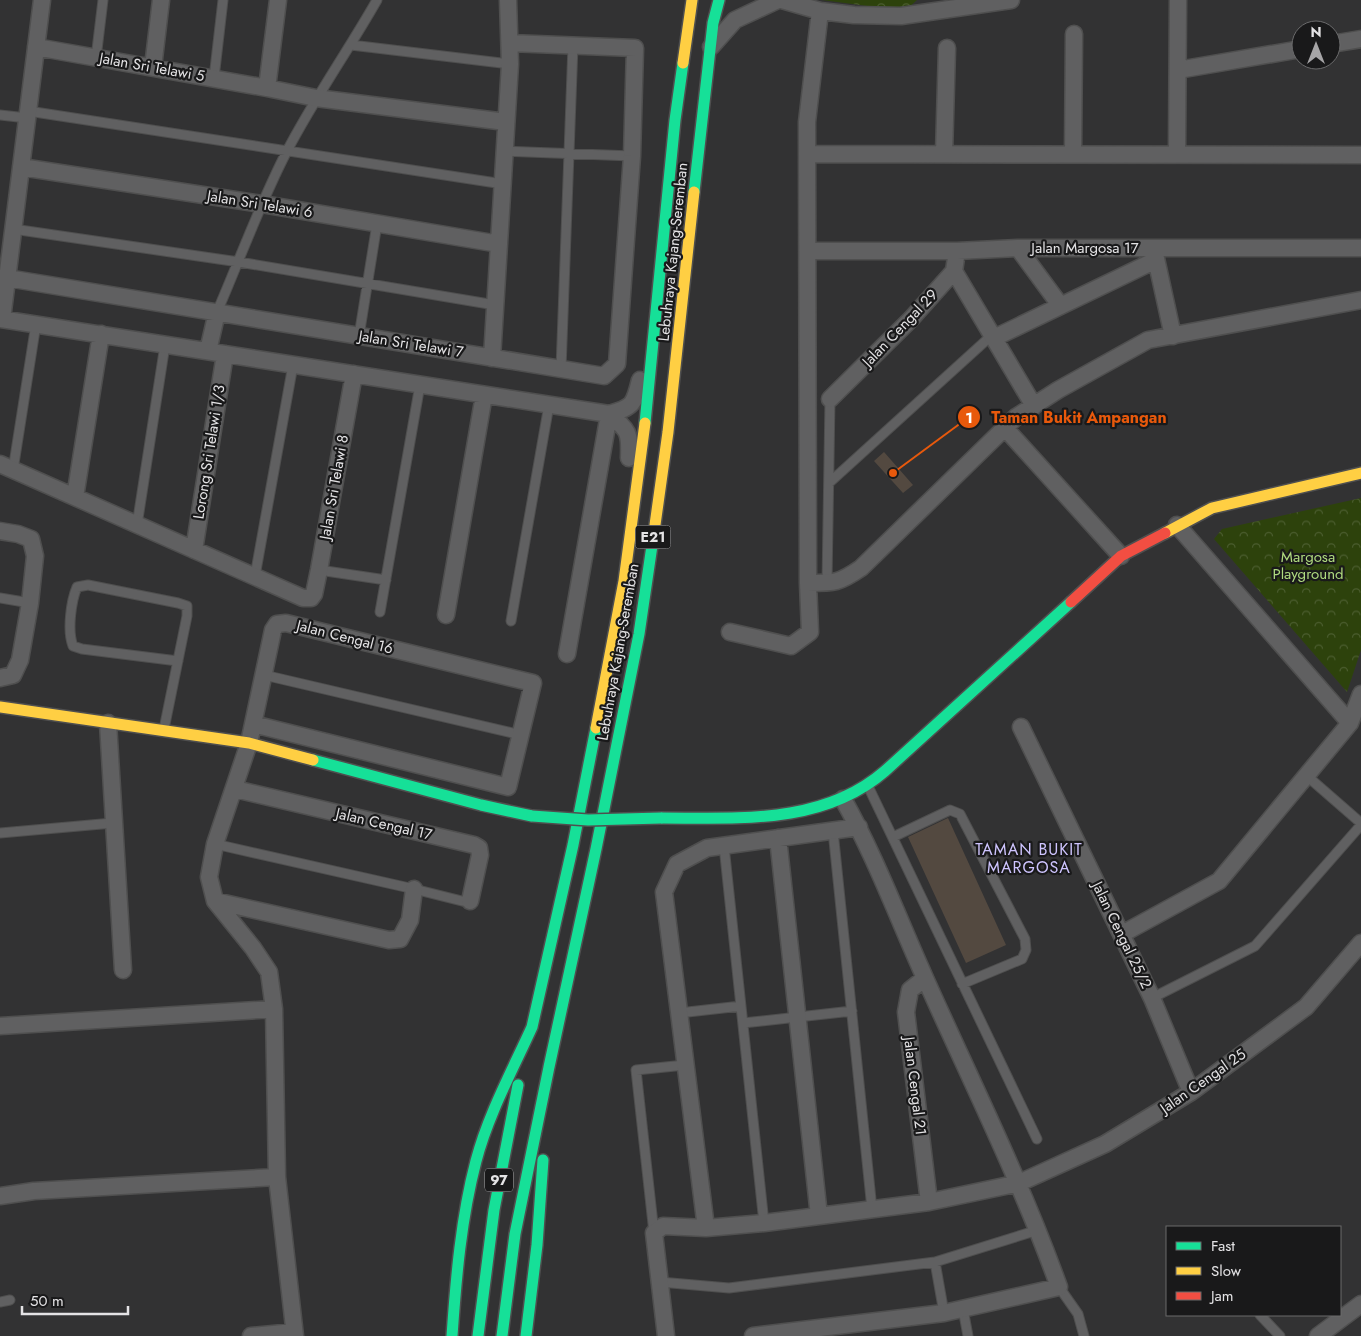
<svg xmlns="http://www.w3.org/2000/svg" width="1361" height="1336" font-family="Jost,sans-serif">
	<defs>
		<pattern id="forest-crowns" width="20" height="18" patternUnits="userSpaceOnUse" patternTransform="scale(1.25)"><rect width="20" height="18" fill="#2d420c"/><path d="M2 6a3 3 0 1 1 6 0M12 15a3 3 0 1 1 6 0" fill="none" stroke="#4b5d2f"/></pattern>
	</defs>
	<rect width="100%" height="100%" fill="#323233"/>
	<path fill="url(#forest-crowns)" d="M822,0H917L905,11Z
		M1361,498V650L1347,692L1214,539L1222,529Z"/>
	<path fill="#534940" d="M884,452L913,485L903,493L874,461Z
		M948,818L1006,945L966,963L908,837Z"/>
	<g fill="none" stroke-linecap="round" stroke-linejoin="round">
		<defs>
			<path id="lane" d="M351,45L510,64
				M96,58L103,0
				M214,78L223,0
				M28,111L503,184
				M0,115L27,118
				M504,151L632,156
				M13,229L239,262L495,305
				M217,312C240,259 260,203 287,151C314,99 348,51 377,0
				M359,336L377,224
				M561,369L573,45
				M13,470L36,324
				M829,483L992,335
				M137,525L165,345
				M319,570L386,580
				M255,576L293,365
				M827,583L830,399
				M0,598L30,603
				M380,612L420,385
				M511,621L549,405
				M264,675L521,735
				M164,729L187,616V606L178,603L88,585L77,587C71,601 67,631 73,646L82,649L178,661
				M1307,776L1361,823
				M868,786L1037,1139
				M833,831L872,1209
				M0,833L113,823
				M893,837L950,810L960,814L1025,939L1026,950L1022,959L962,984
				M215,844L414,889L462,901H470
				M724,846L764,1223
				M1152,998L1255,946L1361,825
				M679,1013L741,1006
				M743,1023L852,1011
				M654,1233L636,1070L685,1065
				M935,1262L944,1313
				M660,1282L729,1288L935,1262L1038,1230
				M1059,1287L1078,1314L1084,1336
				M0,1302L10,1300
				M963,1309L968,1336
				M1260,1315L1280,1336"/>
			<path id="street" d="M782,0L820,11L854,15L901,16L1011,0
				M820,11L807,122L808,583C835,583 839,583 861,568L1016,417L1058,390L1148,340L1361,300
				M1331,44L1361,39
				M36,47L267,88L316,98L506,122
				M711,47L735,20L778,0
				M153,67L161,0
				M1178,70L1301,49
				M267,88L278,0
				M807,154L1361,155
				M944,154L947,48
				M1073,154L1074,34
				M1177,154L1178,0
				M21,167L262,204L499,244
				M1018,248L1060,305
				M808,251H957L1018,248H1361
				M1155,254L1173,336
				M954,271L1034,406
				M7,278L604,376L617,364L632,156L635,48L510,43
				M0,319L609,414C633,407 634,405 640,380
				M2,319L42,0
				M994,338L1156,260
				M208,351L217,312
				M492,358L510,64L508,0
				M830,399L911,319L954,271L957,251
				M609,414C629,431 630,432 629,458
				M1005,428L1121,556
				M0,464L303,598H311L314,594L319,570L354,374
				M75,497L101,334
				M1177,525L1350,723
				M0,531L18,534L31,539L35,556L30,603L20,660L13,675L0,678
				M194,550L225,354
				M446,615L484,395
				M730,632L791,646L810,632L808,583
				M567,654L609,414
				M108,723L123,970
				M253,724L508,787L533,683L286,623L277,624L273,630L249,743L215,844L209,877L215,901L253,948L269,972L274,1009L277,1177L295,1336
				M1021,727L1152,998L1191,1092
				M235,789L474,845L479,848L480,855L470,901
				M778,838L819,1216
				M215,901L389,940L400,939L410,920L414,889
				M1122,934L1219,881L1350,723L1361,694
				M925,978L910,990L906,1012L929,1202
				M0,1026L274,1009
				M0,1196L34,1191L277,1177
				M706,1228L664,892L677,864L707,848L859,827
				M251,1336L294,1332
				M666,1336L654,1233L663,1226L706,1228L764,1223L929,1202L1019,1183L1105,1144L1191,1092L1306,1007L1361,943
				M753,1336L944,1313L1059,1287C1021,1181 971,1081 925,978C898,918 875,856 843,799
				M1318,1336L1361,1304"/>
			<path id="fast" d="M694,192L713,23L719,0
				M645,423L675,120L683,63
				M313,760L481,805L532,816
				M661,818C738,818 823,825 885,771L1071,602
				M532,1027L573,845L596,728
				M549,1067L596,849L639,634L654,532
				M452,1336C456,1278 461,1218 476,1161C488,1115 512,1071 532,1027
				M478,1336L494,1210L518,1085
				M502,1336L515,1234L549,1067
				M526,1336L537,1245L543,1160"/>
			<path id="slow" d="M683,63L692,0
				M654,532L668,432L694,192
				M1165,533L1212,508L1361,473
				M0,707L249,743L313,760
				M596,728L624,581L645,423"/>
			<path id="jam" d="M1071,602L1121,556L1165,533"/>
		</defs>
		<use href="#lane" stroke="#4f4f4f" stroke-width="11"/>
		<use href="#street" stroke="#4f4f4f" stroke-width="19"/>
		<use href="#fast" stroke="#4f4f4f" stroke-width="14"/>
		<use href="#slow" stroke="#4f4f4f" stroke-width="14"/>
		<use href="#jam" stroke="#4f4f4f" stroke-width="14"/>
		<use href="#lane" stroke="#606061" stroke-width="9"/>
		<use href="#street" stroke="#606061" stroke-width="16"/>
		<use href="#fast" stroke="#16e098" stroke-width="11"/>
		<use href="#slow" stroke="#ffcf43" stroke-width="11"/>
		<use href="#jam" stroke="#f24e42" stroke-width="11"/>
		<defs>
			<path id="fast-bridge" d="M532,816L588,820L661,818"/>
		</defs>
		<use href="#fast-bridge" stroke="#4f4f4f" stroke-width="14" stroke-linecap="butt"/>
		<use href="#fast-bridge" stroke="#16e098" stroke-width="11"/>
	</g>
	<g text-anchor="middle" stroke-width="4.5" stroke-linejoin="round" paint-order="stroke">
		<g fill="#19191a" stroke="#a7a6a8" stroke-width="1">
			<rect x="635.5" y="525.5" width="35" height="23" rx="4"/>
			<rect x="485" y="1168.5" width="28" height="23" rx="4"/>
		</g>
		<g font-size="14" font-weight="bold" fill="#e4e3e5">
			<text x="653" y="542">E21</text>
			<text x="499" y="1185">97</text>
		</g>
		<g font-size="15" fill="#e4e3e5" stroke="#19191a">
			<text transform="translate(152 67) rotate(10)" y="5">Jalan Sri Telawi 5</text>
			<text transform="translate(260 204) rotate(9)" y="5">Jalan Sri Telawi 6</text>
			<text x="1085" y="253">Jalan Margosa 17</text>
			<text transform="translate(673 252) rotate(-84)" y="5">Lebuhraya Kajang-Seremban</text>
			<text transform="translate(900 328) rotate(-46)" y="5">Jalan Cengal 29</text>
			<text transform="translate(411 344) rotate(9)" y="5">Jalan Sri Telawi 7</text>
			<text transform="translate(209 452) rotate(-81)" y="5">Lorong Sri Telawi 1/3</text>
			<text transform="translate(334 487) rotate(-80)" y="5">Jalan Sri Telawi 8</text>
			<text transform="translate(345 637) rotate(14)" y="5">Jalan Cengal 16</text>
			<text transform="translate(618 652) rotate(-80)" y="5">Lebuhraya Kajang-Seremban</text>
			<text transform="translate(384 824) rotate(13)" y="5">Jalan Cengal 17</text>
			<text transform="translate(1122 935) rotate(64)" y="5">Jalan Cengal 25/2</text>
			<text transform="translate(1203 1081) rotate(-35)" y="5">Jalan Cengal 25</text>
			<text transform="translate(915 1086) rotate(83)" y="5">Jalan Cengal 21</text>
		</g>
		<g font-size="15" fill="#afda7f" stroke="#19191a">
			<text x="1308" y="562">Margosa<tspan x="1308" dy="17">Playground</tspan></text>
		</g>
		<g font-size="16" letter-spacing="1" fill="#cec4fe" stroke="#19191a">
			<text x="1029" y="855">TAMAN BUKIT<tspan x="1029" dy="18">MARGOSA</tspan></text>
		</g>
	</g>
	<path fill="none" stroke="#e8590c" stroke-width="2" d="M893 473L969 417"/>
	<g fill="#e8590c" stroke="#19191a" stroke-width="2">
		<circle cx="893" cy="473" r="5"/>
		<circle cx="969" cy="417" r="12"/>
	</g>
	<g font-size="15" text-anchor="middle" font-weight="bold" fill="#fff">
		<text x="969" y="423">1</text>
	</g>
	<g font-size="16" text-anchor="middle" font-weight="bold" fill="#e8590c" stroke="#19191a" stroke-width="4.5" stroke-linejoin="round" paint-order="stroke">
		<text x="1079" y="423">Taman Bukit Ampangan</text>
	</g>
	<rect x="1166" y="1226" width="175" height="90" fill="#19191a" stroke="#6a6a6b"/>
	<rect x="1176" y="1242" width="25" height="8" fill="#16e098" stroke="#6a6a6b"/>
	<text x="1211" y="1251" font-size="15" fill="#e4e3e5">Fast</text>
	<rect x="1176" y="1267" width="25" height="8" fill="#ffcf43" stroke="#6a6a6b"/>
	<text x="1211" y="1276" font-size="15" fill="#e4e3e5">Slow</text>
	<rect x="1176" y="1292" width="25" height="8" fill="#f24e42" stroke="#6a6a6b"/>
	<text x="1211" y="1301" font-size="15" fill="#e4e3e5">Jam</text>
	<g transform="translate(1316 45)"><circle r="24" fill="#19191a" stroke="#6a6a6b"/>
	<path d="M0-4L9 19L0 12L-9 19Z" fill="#a6a5a7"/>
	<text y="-8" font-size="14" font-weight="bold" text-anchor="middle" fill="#e4e3e5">N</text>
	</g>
	<path d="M22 1306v8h106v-8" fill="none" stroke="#e4e3e5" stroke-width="2.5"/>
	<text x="30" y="1306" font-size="15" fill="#e4e3e5" stroke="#19191a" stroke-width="4" paint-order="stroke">50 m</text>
</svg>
